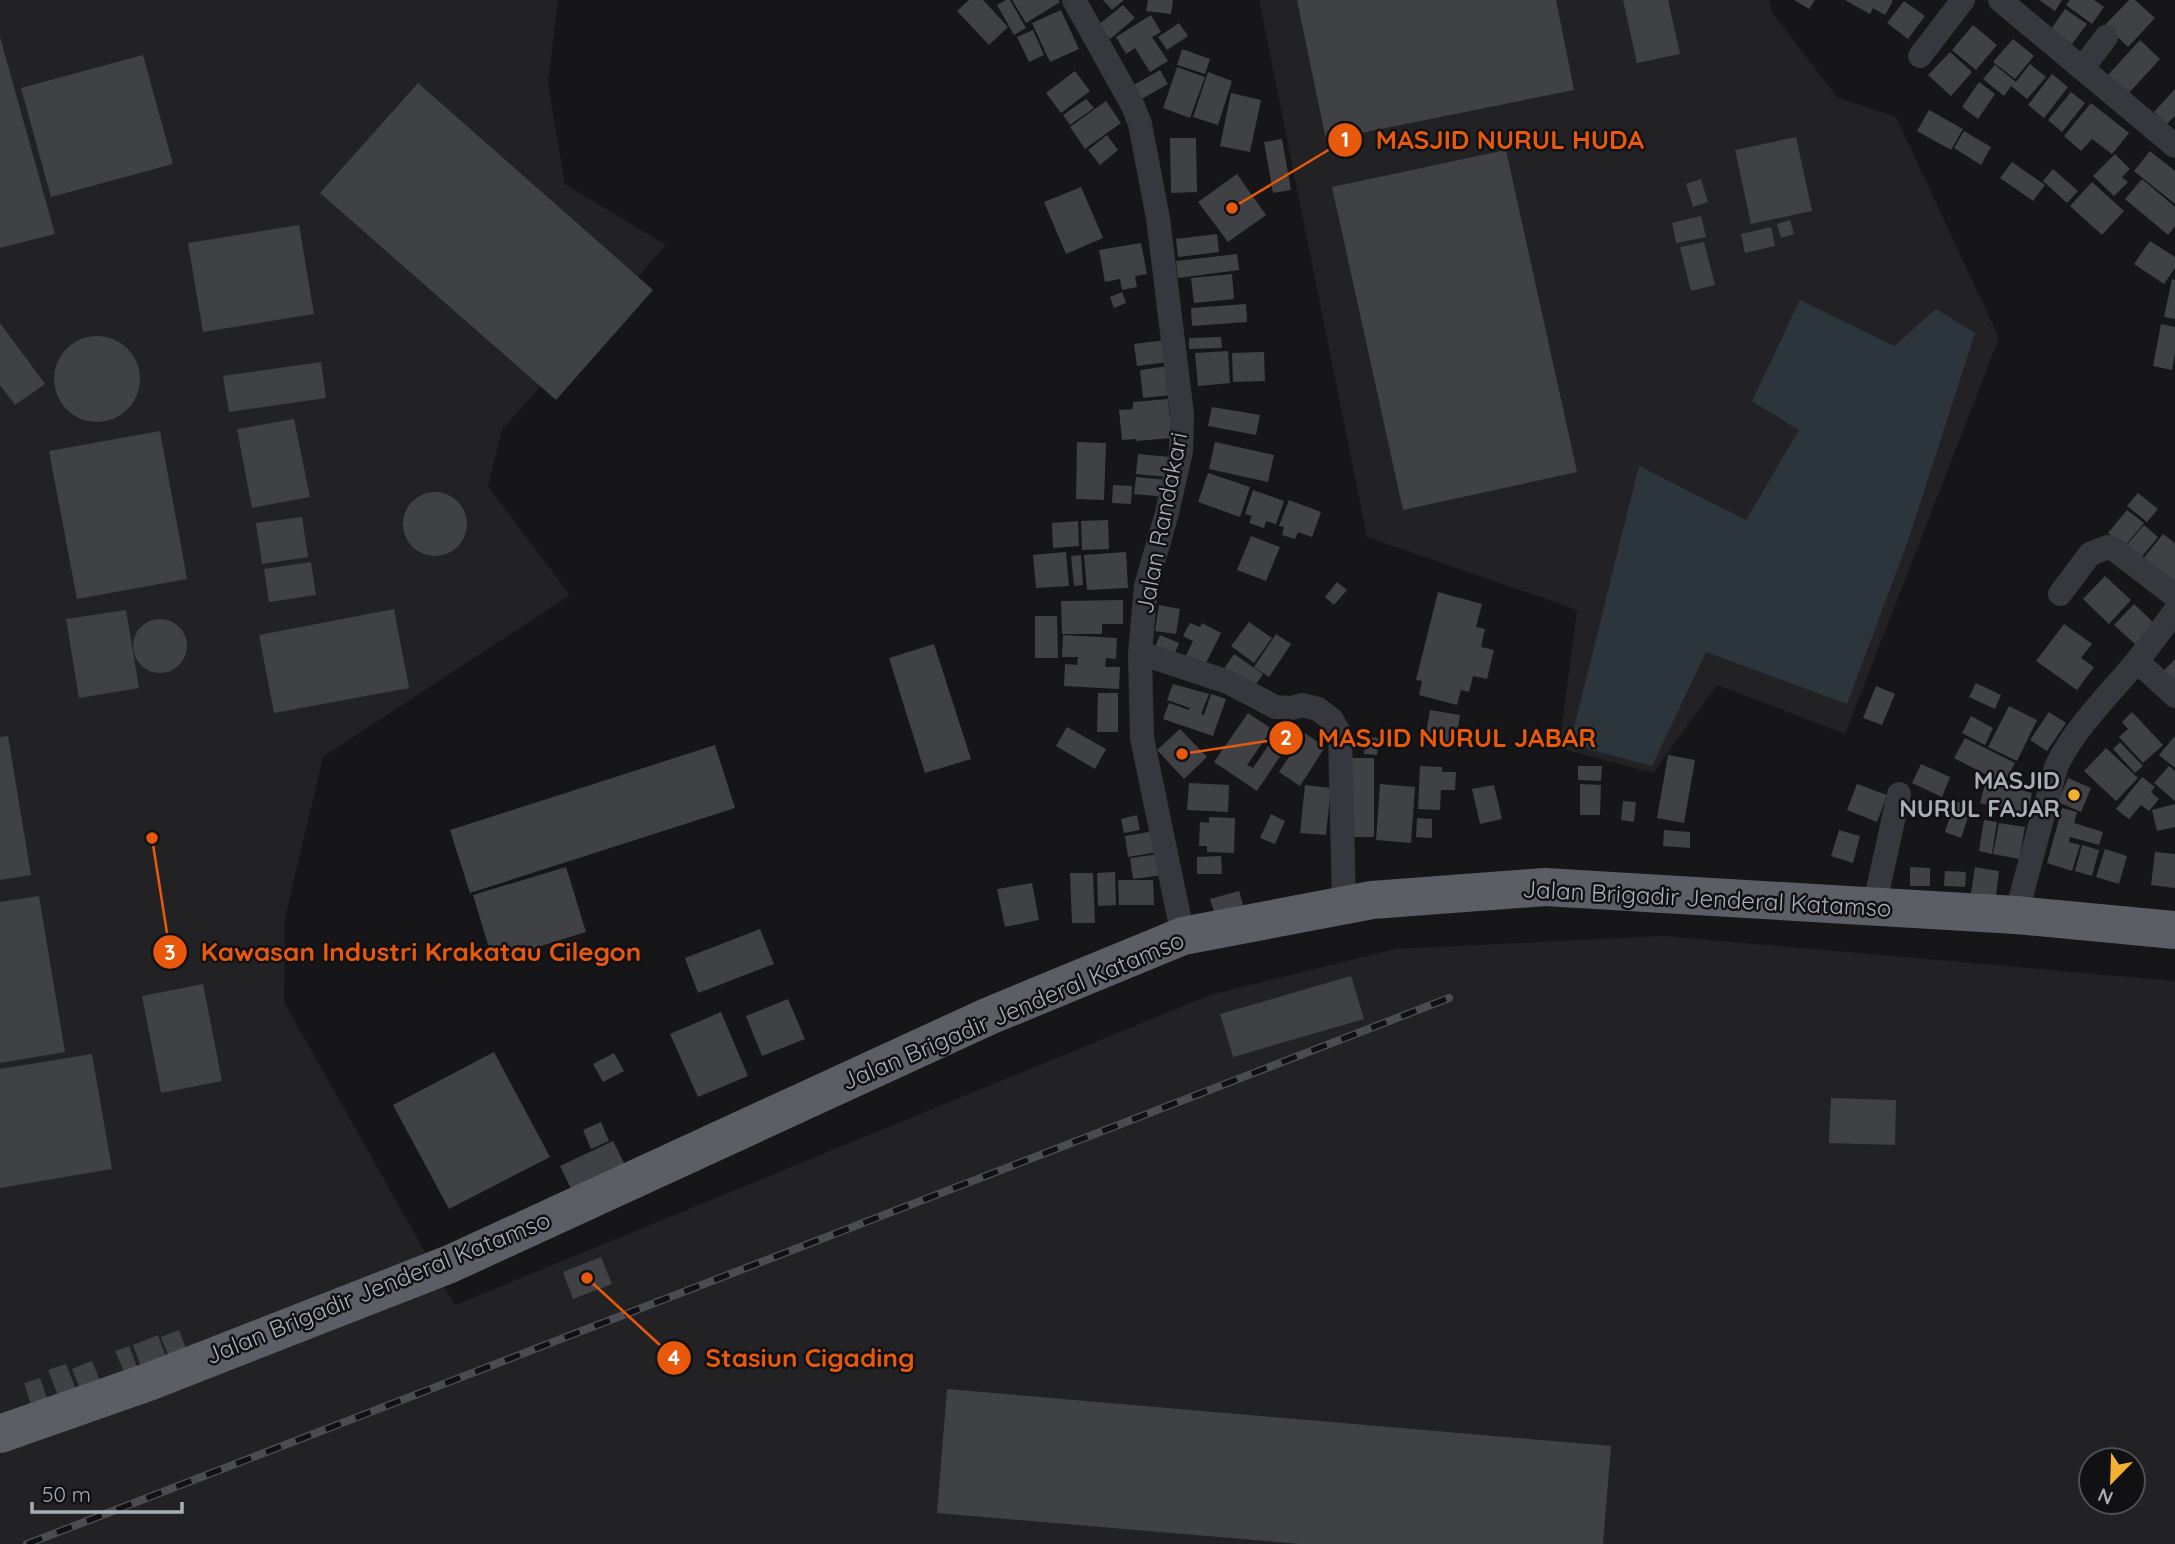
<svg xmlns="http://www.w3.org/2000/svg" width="2175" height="1544" font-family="Quicksand,sans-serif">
	<rect width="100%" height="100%" fill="#161618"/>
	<path fill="#222225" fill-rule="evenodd" d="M0,0H558L548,84L565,184L666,245L502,430L488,486L570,595L323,757L285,918L284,1002L455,1305L1210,995L1395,949L1663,936L2175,981V1544H0ZM2091,1460H2133V1502H2091Z
		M1259,0H1770L1772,12L1837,97L1896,117L1999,338L1845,734L1717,685L1653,773L1559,748L1577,610L1367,537Z"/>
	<path fill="#2c353c" d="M1800,300L1894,346L1936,309L1975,333L1909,538L1847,704L1706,652L1652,766L1570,744L1639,466L1746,520L1799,430L1752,401Z"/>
	<path fill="#404145" d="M969,0H983L1008,27L989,45L957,11Z
		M1006,0H1010L1026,28L1014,35L997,5Z
		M1012,0H1058L1060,2L1026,23Z
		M1103,0H1124L1112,10Z
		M1148,0H1173L1171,14L1146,11Z
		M1297,0H1556L1574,90L1326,140Z
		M1623,0H1668L1680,54L1637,63Z
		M1794,0H1815L1809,9Z
		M1845,0H1891L1893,1L1885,15L1873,8L1870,14Z
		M2039,0H2062L2055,11Z
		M2070,0H2094L2104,7L2092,24L2066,5Z
		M2129,0H2135L2155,18L2128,47L2105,25Z
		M1904,1L1925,16L1908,39L1887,23Z
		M1123,5L1135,18L1110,39L1098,25Z
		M2065,9L2087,24L2072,44L2051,29Z
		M1061,10L1079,49L1050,62L1032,23Z
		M1151,15L1161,32L1152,37L1168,61L1150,72L1135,48L1126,54L1116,37Z
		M1179,23L1188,36L1167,50L1158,37Z
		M1973,25L1997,45L1976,70L1952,50Z
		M1033,30L1044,55L1029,62L1017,37Z
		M0,37L55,234L0,248Z
		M2013,39L2034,56L2015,79L1993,62Z
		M2140,40L2160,59L2128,94L2107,76Z
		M1182,49L1210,59L1205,74L1177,65Z
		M1950,52L1972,72L1951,96L1928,75Z
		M143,55L173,164L51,197L21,88Z
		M2030,64L2046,77L2027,99L2011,86L2004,96L1983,79L1995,65L2016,82Z
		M1177,67L1205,77L1190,118L1163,108Z
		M1160,70L1168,84L1140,100L1132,86Z
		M1075,71L1090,91L1061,113L1046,93Z
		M1208,72L1232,81L1218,125L1193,117Z
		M2052,74L2068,87L2044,118L2028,105Z
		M1979,82L1995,94L1978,119L1962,107Z
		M418,83L653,290L556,400L320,193Z
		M2175,89V116L2167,124L2154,112Z
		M2071,92L2085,103L2062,132L2048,120Z
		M1231,93L1261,100L1250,152L1220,146Z
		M1086,99L1094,108L1070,125L1063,115Z
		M1106,101L1121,123L1085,149L1070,127Z
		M2091,103L2129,133L2112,154L2092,139L2081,151L2064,136Z
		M1929,110L1963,129L1951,150L1917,131Z
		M1964,131L1991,147L1981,165L1954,148Z
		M1107,135L1118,150L1100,165L1088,150Z
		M1796,137L1812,211L1751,224L1735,150Z
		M1170,138H1196L1197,192L1171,193Z
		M1282,139L1291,190L1273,193L1264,142Z
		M1506,150L1577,472L1403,510L1332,187Z
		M2150,151L2175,171V204L2134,171Z
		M2115,154L2130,169L2122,177L2128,182L2114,196L2093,176Z
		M2012,162L2045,185L2033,201L2000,178Z
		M2053,169L2078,191L2067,203L2043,181Z
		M1237,174L1266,215L1228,242L1198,202Z
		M1701,179L1708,202L1693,207L1686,184Z
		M2142,179L2175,207V226L2168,235L2125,199Z
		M2092,182L2124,211L2102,235L2070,206Z
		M1081,187L1103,238L1066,254L1044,202Z
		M1701,216L1706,237L1676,243L1672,223Z
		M1790,220L1794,234L1781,238L1777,224Z
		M299,225L314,314L203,332L188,243Z
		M1771,227L1775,246L1745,253L1741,234Z
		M1217,234L1219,252L1178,257L1176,239Z
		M2150,241L2175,257V268L2164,284L2134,264Z
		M1704,242L1715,285L1691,291L1680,247Z
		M1141,243L1147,274L1135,276L1137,287L1122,290L1120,279L1105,282L1099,250Z
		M1237,254L1239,270L1178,278L1176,261Z
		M1232,274L1234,299L1194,303L1191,278Z
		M2172,279L2175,280V319L2164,317Z
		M1122,292L1126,303L1114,308L1110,297Z
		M1246,304L1247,322L1192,326L1191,308Z
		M0,323L45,384L15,405L0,385Z
		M2161,324L2175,327V353L2172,370L2153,366Z
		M54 379a43 43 0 1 1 86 0a43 43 0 1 1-86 0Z
		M1221,337L1222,348L1189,349V338Z
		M1165,340L1168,362L1137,366L1134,344Z
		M1228,351L1230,383L1198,386L1195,353Z
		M1264,352L1265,381L1233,382L1232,353Z
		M321,362L326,398L229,412L223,376Z
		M1169,366L1172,395L1143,398L1140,370Z
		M1168,399L1172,438L1136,441V439L1122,440L1119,410L1133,409V402Z
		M1212,407L1260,415L1256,435L1208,426Z
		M294,419L310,497L252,508L237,429Z
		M160,431L187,579L77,599L49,451Z
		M1077,442L1106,443L1104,500L1076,499Z
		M1215,442L1274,455L1268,482L1209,469Z
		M1138,454L1170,457L1168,477L1136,474Z
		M1208,473L1250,487L1240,517L1198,502Z
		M1136,477L1167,480L1165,497L1134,494Z
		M1113,485L1132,486L1131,504L1112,503Z
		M1253,490L1284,501L1276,524L1266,521L1264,528L1249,523L1252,516L1245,514Z
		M403 524a32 32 0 1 1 64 0a32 32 0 1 1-64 0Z
		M2138,493L2158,509L2147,522L2127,506Z
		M1289,500L1321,512L1312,537L1298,532L1295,539L1282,535L1284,527L1279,526Z
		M2127,510L2144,523L2124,547L2108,533Z
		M302,517L308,557L262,564L256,523Z
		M1108,520L1109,549L1082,550L1081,521Z
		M1078,521L1079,546L1053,548L1052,523Z
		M2144,525L2158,537L2140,559L2125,547Z
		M2163,534L2175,543V595L2138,565Z
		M1251,536L1280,547L1266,581L1237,570Z
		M1066,552L1069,586L1036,588L1033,555Z
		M1126,552L1128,588L1087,590L1084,555Z
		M1081,555L1083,585L1074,586L1071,556Z
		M311,562L316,595L269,602L264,569Z
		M2105,576L2131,600L2109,624L2083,599Z
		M1337,582L1347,590L1334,605L1325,597Z
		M1438,592L1482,604L1476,627L1485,629L1481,647L1494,650L1487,679L1473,676L1469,692L1461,690L1457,705L1419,695L1422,681L1416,680Z
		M1123,600V624H1102V634H1062L1061,601Z
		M2134,604L2155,624L2136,645L2114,625Z
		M1159,605L1180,609L1176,634L1155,631Z
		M394,609L409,688L274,713L259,635Z
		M126,610L139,688L79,698L66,619Z
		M1035,616H1057L1058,658H1035Z
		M133 646a27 27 0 1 1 54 0a27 27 0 1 1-54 0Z
		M1249,622L1272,638L1254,663L1231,646Z
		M1190,623L1200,627L1202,623L1221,633L1202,671L1183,662L1193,641L1183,636Z
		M2064,624L2092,644L2081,658L2094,667L2077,690L2036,661Z
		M1276,634L1291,644L1269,677L1254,667Z
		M1063,635L1117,638L1116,659L1106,658L1105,667H1120L1119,689L1064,686L1065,664L1077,665L1078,657H1062Z
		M1160,635L1179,643L1172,660L1153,652Z
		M934,644L971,759L925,773L889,658Z
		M1234,654L1263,674L1252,690L1223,670Z
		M2175,659V688L2159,676Z
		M1976,683L2001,695L1995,709L1969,697Z
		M1173,684L1209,694L1201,714L1204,715L1211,694L1226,699L1213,736L1163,719L1169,703L1189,710L1190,708L1167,700Z
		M1876,686L1895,694L1882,725L1863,718Z
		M1098,693H1118V732H1097Z
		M2009,706L2037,720L2017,761L1988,747Z
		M1430,710L1460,715L1456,744L1425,739Z
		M2049,712L2066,723L2047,751L2030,740Z
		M2132,712L2163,745L2143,763L2119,737L2128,729L2122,722Z
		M1248,713L1272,729L1247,765L1253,768L1270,743L1283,752L1257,791L1214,762Z
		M1971,716L1993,728L1985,745L1962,733Z
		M1067,727L1106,749L1095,769L1056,746Z
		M1180,729L1207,757L1184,779L1157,750Z
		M1305,733L1325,747L1300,786L1279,772Z
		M8,736L31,875L0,880V737Z
		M2175,736V768L2159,755Z
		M1365,737L1379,738L1377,755L1364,754Z
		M1965,738L2015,763L2004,784L1954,758Z
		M2120,742L2143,766L2135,773L2113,749Z
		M715,745L735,808L470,893L450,830Z
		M2106,748L2138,778L2116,801L2084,771Z
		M1668,755L1695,760L1684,823L1657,818Z
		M1349,758H1374V837H1349Z
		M1921,764L1950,777L1942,797L1912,783Z
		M1420,766L1442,767V772H1456L1455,790H1441L1440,810L1418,809Z
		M1578,766H1602L1601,781L1578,780Z
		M2169,766L2175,771V801L2154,783Z
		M2142,777L2155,787L2151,792L2159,799L2149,811L2141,805L2129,819L2116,809Z
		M2068,778L2091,788L2081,812L2058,802Z
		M1986,781L2032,793L2027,815L1980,803Z
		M1189,783L1229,785L1228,812L1187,810Z
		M1380,784L1415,787L1411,843L1376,840Z
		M1580,784L1601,785L1600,815H1580Z
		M1857,784L1887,795L1877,822L1847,810Z
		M1305,785L1331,788L1326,835L1300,833Z
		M1494,785L1502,819L1480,824L1472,789Z
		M1623,801L1636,802L1634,822L1621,820Z
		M1955,801L1972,806L1961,838L1945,832Z
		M2175,804V827L2157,831L2152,810Z
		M2062,808L2077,812L2074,823L2103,832L2099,845L2070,837L2069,842L2080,845L2072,871L2047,863Z
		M1271,814L1285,821L1275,844L1260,838Z
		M1137,815L1140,830L1124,833L1121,819Z
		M1209,817L1235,818L1234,853L1207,852V846H1199L1200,822L1209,823Z
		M1417,818L1432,819V838L1416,837Z
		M1984,820L1997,822L1992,854L1979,851Z
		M1999,823L2025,827L2019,859L1993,854Z
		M1664,830L1690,832V848L1663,846Z
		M1839,830L1860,836L1853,863L1831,856Z
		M1155,831L1158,852L1128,857L1125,836Z
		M2082,845L2099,850L2092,876L2075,871Z
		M2105,849L2127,856L2119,884L2096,877Z
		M2155,852L2175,854V888L2151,885Z
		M1159,854L1163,875L1133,879L1130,858Z
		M1221,856L1222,874H1197V857Z
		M566,867L586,932L493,961L473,895Z
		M1910,867L1930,868V886H1910Z
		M1975,867L1999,871L1996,896L1971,893Z
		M1945,871L1966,872L1965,887L1944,886Z
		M1115,872L1116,905L1098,906L1097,873Z
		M1070,873H1093L1095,923H1072Z
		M1118,880H1153L1154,905H1119Z
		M1032,883L1039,920L1005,927L997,889Z
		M1239,891L1243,905L1214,912L1210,899Z
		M39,896L65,1052L0,1063V902Z
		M760,929L774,964L698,993L685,958Z
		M1351,976L1364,1019L1233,1057L1220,1014Z
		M203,984L222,1081L161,1093L142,996Z
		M788,999L805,1039L762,1056L746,1016Z
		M721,1012L748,1076L698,1097L670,1034Z
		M494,1052L550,1157L449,1209L393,1105Z
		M614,1053L624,1071L603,1082L593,1064Z
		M92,1054L112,1169L0,1188V1069Z
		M1831,1098L1896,1100L1895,1145L1829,1143Z
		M601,1122L609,1141L591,1149L583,1130Z
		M613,1141L625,1165L572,1191L560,1166Z
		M601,1257L612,1284L573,1299L563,1272Z
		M179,1330L189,1356L171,1362L161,1337Z
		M158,1335L166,1357L141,1367L133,1345Z
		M129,1346L138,1369L125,1374L115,1351Z
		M92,1361L103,1388L83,1396L72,1369Z
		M66,1364L77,1392L59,1398L48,1370Z
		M40,1378L47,1398L31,1404L24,1383Z
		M947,1389L1611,1446L1603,1544H1300L937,1513Z"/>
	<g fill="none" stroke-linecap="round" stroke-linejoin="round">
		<path stroke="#37383d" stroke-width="24" d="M1074,0L1133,106L1140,124L1158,218L1182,414L1181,451L1167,513L1146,586L1140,653L1142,738L1183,936
			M2000,0L2175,146
			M1920,56L1963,0
			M2082,69L2106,37
			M2060,594L2090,554L2108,547L2115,550L2175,596
			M1140,653L1228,682L1275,707L1292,708L1302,705L1318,709L1332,720L1340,734L1344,905
			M2137,661L2175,696
			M1874,907L1899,794
			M2016,915L2056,767C2074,729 2105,699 2132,667C2147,649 2161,630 2175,611"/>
		<path stroke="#5b5e65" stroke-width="38" d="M0,1434L151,1381L450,1264L989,1016L1183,936L1372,900L1545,887L2016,915L2175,930"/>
		<defs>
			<path id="rail" d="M27,1544L1449,998"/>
		</defs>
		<use href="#rail" stroke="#4a4c52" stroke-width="8"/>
		<use href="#rail" stroke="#111113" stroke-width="5" stroke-dasharray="16" stroke-linecap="butt"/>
	</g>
	<circle fill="#f2b134" stroke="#111113" stroke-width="2.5" cx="2074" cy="795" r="7"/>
	<g text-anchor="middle" stroke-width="5" stroke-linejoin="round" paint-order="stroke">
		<g font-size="24" fill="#a8adb8" stroke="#111113">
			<text transform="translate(1162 523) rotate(-79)" y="8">Jalan Randakari</text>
			<text transform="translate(1707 899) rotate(3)" y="8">Jalan Brigadir Jenderal Katamso</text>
			<text transform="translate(1013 1011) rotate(-23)" y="8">Jalan Brigadir Jenderal Katamso</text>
			<text transform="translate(378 1288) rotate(-22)" y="8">Jalan Brigadir Jenderal Katamso</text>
		</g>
		<g font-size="24" font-weight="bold" fill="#a8adb8" stroke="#111113" text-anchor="end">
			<text x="2060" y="789">MASJID<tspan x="2060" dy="28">NURUL FAJAR</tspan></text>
		</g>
	</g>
	<path fill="none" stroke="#e8590c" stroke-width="2.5" d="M1232 208L1345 140M1182 754L1286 738M152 838L170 952M587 1278L674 1358"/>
	<g fill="#e8590c" stroke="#111113" stroke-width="2.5">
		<circle cx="1232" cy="208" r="7"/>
		<circle cx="1182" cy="754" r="7"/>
		<circle cx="152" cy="838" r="7"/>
		<circle cx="587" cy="1278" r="7"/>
		<circle cx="1345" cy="140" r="18"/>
		<circle cx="1286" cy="738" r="18"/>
		<circle cx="170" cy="952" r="18"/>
		<circle cx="674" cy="1358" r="18"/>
	</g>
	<g font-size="21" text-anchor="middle" font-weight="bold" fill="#fff">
		<text x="1345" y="147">1</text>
		<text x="1286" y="745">2</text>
		<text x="170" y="960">3</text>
		<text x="674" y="1365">4</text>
	</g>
	<g font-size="26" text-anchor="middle" font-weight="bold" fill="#e8590c" stroke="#111113" stroke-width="5" stroke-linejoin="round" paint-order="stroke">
		<text x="1510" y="149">MASJID NURUL HUDA</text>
		<text x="1457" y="747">MASJID NURUL JABAR</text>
		<text x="421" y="961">Kawasan Industri Krakatau Cilegon</text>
		<text x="810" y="1367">Stasiun Cigading</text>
	</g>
	<g transform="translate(2112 1481) rotate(203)"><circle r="33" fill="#111113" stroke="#4d4f55" stroke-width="2"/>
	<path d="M0-5L12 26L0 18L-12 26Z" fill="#f2b134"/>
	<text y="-10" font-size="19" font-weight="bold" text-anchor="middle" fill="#a8adb8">N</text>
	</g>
	<path d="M32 1502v10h150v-10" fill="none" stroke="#a8adb8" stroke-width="3.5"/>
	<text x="42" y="1502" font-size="21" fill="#a8adb8" stroke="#111113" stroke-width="5" paint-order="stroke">50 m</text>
</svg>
